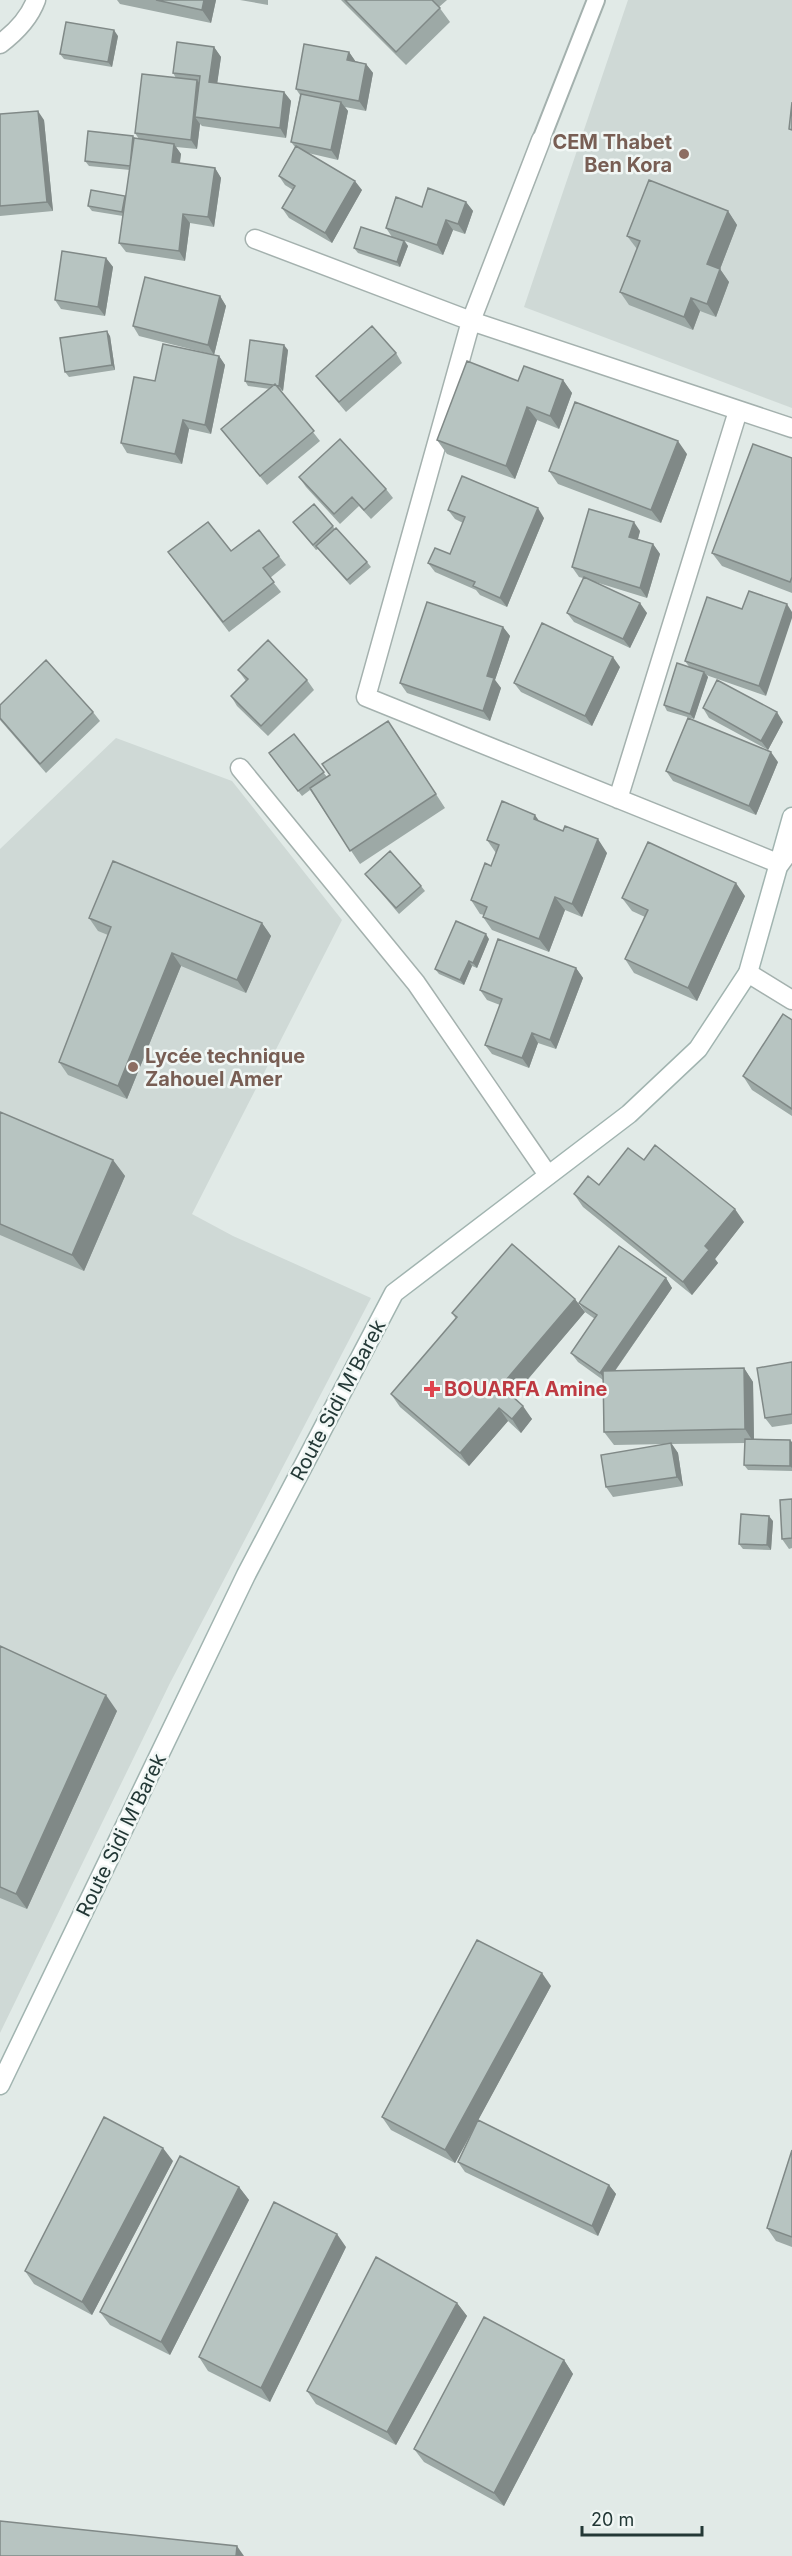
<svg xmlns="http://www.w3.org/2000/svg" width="792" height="2556" font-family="Inter,sans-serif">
	<rect width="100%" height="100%" fill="#e1eae7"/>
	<path fill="#cfd9d6" d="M628,0H792V408L524,307Z
		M116,738L232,781L342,920L192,1214L233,1236L371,1298L169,1685L0,2033V849Z"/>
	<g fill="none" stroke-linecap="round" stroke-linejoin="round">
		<defs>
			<path id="service" d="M541,140L596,0"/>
			<path id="minor" d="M0,44C16,32 29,19 36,0
				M541,140L471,321L366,697L780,864L788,853
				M255,239L471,321L792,428
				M240,768L416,983L548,1175
				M618,799L738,411
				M748,973L792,1000"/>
			<path id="secondary" d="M0,2085L246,1575L394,1293L629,1114L698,1049L748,973L792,817"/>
		</defs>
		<use href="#service" stroke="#a4b1ae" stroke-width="20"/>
		<use href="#minor" stroke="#a4b1ae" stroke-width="21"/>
		<use href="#secondary" stroke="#a1b4b0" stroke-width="21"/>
		<use href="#service" stroke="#fff" stroke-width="16"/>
		<use href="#minor" stroke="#fff" stroke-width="18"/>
		<use href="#secondary" stroke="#fff" stroke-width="18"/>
	</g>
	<path fill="#9da9a6" d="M117,0H216L211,23L120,4Z
		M240,0H268V5Z
		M341,0H447L439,7L450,22L406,65Z
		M118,36L112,67L64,59L60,54Z
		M214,47L221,57L217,83L284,92L291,101L286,138L202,126L200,124L197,149L176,147L181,154L180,163L215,168L221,178L214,227L190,223L185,261L126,252L119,243L123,216L92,211L88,206L126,198L130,170L89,166L85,161L133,136L135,138L139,139L135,133L176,78L173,73Z
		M349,52L355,61L366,64L373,73L366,111L345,107L348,111L338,160L308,153L362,190L332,243L289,218L282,208L293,190L285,185L279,176L295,147L291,142L300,95L296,89Z
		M0,114L44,120L53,211L0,216Z
		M466,202L473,211L465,234L453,230L443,255L405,241L408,246L400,267L358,253L354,248L392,237L386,228L422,207Z
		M728,211L737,225L720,269L729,282L716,317L700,311L693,330L629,305L620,292L637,249L627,236Z
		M106,258L113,267L105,316L61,309L55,300Z
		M220,296L226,306L214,355L219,356L225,365L211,434L189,429L182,464L127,453L121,443L155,381L210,354L139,336L133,326Z
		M110,336L115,370L69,377L65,372Z
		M288,350L283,391L280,390L320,441L267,485L221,429L270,389L248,386L245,381Z
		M396,353L402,363L346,412L323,385L316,376Z
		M563,380L572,393L559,429L537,420L515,479L447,454L437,440L518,381Z
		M687,454L661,523L558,484L549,471Z
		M792,458V593L722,566L712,553Z
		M299,477L386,489L393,498L371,519L359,506L340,524L306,487Z
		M314,504L335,529L367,562L371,567L350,585L318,549L316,550L293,522Z
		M448,510L544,518L507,607L480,595L476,590L435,572L428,563L450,554L463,523L455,519Z
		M640,531L638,539L653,544L660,554L647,598L592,581L647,613L630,648L574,622L567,613L583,578L579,577L572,567Z
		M231,551L279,556L286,565L270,578L281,592L229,632L168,552Z
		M707,597L766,696L706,675L708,677L694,719L667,711L664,705L690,668L685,661Z
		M503,627L510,636L495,680L501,688L490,721L407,693L400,683Z
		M620,667L592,726L521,692L514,683Z
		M238,670L307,680L314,690L268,736L237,706L231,696L246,681Z
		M0,705L93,712L100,721L46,773L0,720Z
		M703,708L783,722L768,750L709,718Z
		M294,734L327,777L397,734L445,808L360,864L310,790L302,796L269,753Z
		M778,762L756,815L673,781L666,771Z
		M540,822L607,853L582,917L565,910L549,952L492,930L483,917L484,915L480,914L471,900L491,866L496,853L487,840Z
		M365,874L421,886L425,891L399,914Z
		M745,896L697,1001L634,973L625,959L645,917L632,911L622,898Z
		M89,918L262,923L271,936L246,993L181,966L127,1099L68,1075L59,1062L108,935L98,931Z
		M489,939L477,968L472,966L464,985L439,974L435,969Z
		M576,968L583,978L556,1049L538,1043L529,1068L492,1054L485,1045L500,1005L487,1000L480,990Z
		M792,1020V1116L752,1090L743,1076Z
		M0,1112L113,1160L125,1176L84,1271L0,1235Z
		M599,1185L744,1222L715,1259L718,1263L692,1295L583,1207L574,1194Z
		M666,1278L672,1288L615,1371L744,1368L753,1382L754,1439L792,1442V1471L748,1470L744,1465L745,1443L672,1444L678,1453L683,1486L613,1497L606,1487L667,1444L614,1445L604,1432L603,1380L578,1362L571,1353L595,1319L585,1312L579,1303Z
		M585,1312L513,1397L532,1419L521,1433L508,1421L469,1466L400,1407L391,1394L456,1319L452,1313Z
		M792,1362V1424L772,1427L765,1418Z
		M792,1499V1548L789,1549L782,1539Z
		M773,1521L771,1550L743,1549L739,1544Z
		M0,1646L117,1711L27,1909L0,1898Z
		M551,1986L478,2120L609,2185L616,2194L598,2236L465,2172L458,2162L475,2127L455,2163L391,2130L382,2117Z
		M792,2150V2247L776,2241L767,2228Z
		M173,2161L92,2315L34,2284L25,2271Z
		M239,2187L249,2200L170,2355L110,2325L100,2312Z
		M346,2247L270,2402L208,2371L199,2357Z
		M457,2303L467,2316L396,2445L316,2404L307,2391Z
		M564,2360L573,2374L504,2506L424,2462L414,2449Z"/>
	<path fill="#808987" d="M204,0H216L211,23L202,10Z
		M114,30L118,36L112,67L108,62Z
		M214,47L221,57L216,92L209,82Z
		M349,52L356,62L347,60Z
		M366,64L373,73L366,111L359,101Z
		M197,80L204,90L195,117L200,124L197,149L191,140Z
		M284,92L291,101L286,138L280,128Z
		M341,102L348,111L338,160L331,150Z
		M38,111L44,120L53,211L47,202Z
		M174,144L181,154L178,172L172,162Z
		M215,168L221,178L214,227L208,217Z
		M355,181L362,190L332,243L325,233Z
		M125,196L128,201L125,217L122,212Z
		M466,202L473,211L465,234L458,224Z
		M728,211L737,225L717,277L707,264Z
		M183,214L190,223L185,261L179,251Z
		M446,220L453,230L443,255L437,245Z
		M404,241L408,246L400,267L397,262Z
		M106,258L113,267L105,316L98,307Z
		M720,269L729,282L716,317L707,304Z
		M220,296L226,306L214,355L208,345Z
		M691,298L700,311L693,330L684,317Z
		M107,331L110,336L115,370L112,365Z
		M284,345L288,350L283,391L279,386Z
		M219,356L225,365L211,434L205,425Z
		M563,380L572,393L559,429L550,416Z
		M527,407L537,420L515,479L506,466Z
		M183,420L189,429L182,464L175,454Z
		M678,441L687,454L661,523L651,510Z
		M538,508L544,518L507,607L500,598Z
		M634,522L640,531L636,546L629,537Z
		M653,544L660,554L647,598L640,588Z
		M640,603L647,613L630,648L623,639Z
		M787,604L792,612V618L766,696L759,686Z
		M503,627L510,636L495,680L501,688L490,721L483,711L487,676Z
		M613,657L620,667L592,726L585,716Z
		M704,672L708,677L694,719L690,714Z
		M777,712L783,722L768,750L761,741Z
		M771,752L778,762L756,815L749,806Z
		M535,815L544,828L534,819Z
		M598,839L607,853L582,917L572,904Z
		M736,883L745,896L697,1001L688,988Z
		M555,897L565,910L549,952L539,939Z
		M262,923L271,936L246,993L237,980Z
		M486,934L489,939L477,968L473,963Z
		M172,953L181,966L127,1099L118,1086Z
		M469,961L472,966L464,985L460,980Z
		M576,968L583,978L556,1049L550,1040Z
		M532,1033L538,1043L529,1068L522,1058Z
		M113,1160L125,1176L84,1271L72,1255Z
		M735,1209L744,1222L715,1259L718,1263L692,1295L683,1282L705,1246Z
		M666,1278L672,1288L607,1382L600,1373Z
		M575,1299L585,1312L510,1400L501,1386Z
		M744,1368L753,1382L754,1443L745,1429Z
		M523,1406L532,1419L521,1433L512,1419Z
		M499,1408L508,1421L469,1466L460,1453Z
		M790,1440L792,1442V1468L790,1466Z
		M671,1443L678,1453L683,1486L677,1477Z
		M769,1516L773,1521L771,1550L767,1545Z
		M106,1695L117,1711L27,1909L16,1894Z
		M542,1973L551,1986L455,2163L445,2150Z
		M163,2148L173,2161L92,2315L82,2302Z
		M609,2185L616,2194L598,2236L592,2226Z
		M239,2187L249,2200L170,2355L161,2342Z
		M337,2234L346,2247L270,2402L261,2388Z
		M457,2303L467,2316L396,2445L387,2432Z
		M564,2360L573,2374L504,2506L494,2493Z
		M237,2546L244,2556H236Z"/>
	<path fill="#b7c4c1" stroke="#808987" stroke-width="1.5" d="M156,0H204L202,10Z
		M345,0H432L440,8L396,52Z
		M66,22L114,30L108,62L60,54Z
		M177,42L214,47L209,82L284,92L280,128L195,117L200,76L173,73Z
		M304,44L349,52L347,60L366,64L359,101L296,89Z
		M142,74L197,80L191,140L135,133Z
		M301,94L341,102L331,150L291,142Z
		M792,102V130L789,129Z
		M38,111L47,202L0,206V114Z
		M88,131L133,136L130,166L85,161Z
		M134,138L174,144L172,162L215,168L208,217L183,214L179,251L119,243Z
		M296,146L355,181L325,233L282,208L295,186L279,176Z
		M649,180L728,211L707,264L720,269L707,304L691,298L684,317L620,292L640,241L627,236Z
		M428,188L466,202L458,224L446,220L437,245L386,228L396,197L422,207Z
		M91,190L125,196L122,212L88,206Z
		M361,227L404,241L397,262L354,248Z
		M62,251L106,258L98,307L55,300Z
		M145,277L220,296L208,345L133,326Z
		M372,326L396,353L339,402L316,376Z
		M107,331L112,365L65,372L60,338Z
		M250,340L284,345L279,386L245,381Z
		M163,344L219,356L205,425L183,420L175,454L121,443L134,377L155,381Z
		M467,361L518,381L524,366L563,380L550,416L527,407L506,466L437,440Z
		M275,384L314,431L260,476L221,429Z
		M575,402L678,441L651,510L549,471Z
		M340,439L386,489L364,510L352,497L334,514L299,477Z
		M753,444L792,458V577L790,582L712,553Z
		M462,476L538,508L500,598L473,586L475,582L428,563L435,548L450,554L465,517L448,510Z
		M314,504L333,526L313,545L293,522Z
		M589,509L634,522L629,537L653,544L640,588L572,567Z
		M208,522L231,551L259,530L279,556L263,568L274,582L223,622L168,552Z
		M336,528L367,562L347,580L316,546Z
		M584,577L640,603L623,639L567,613Z
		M749,591L787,604L759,686L685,661L707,597L742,609Z
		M427,602L503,627L487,676L494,678L483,711L400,683Z
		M542,623L613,657L585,716L514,683Z
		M268,640L307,680L261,726L231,696L248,679L238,670Z
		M46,660L93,712L40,764L0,718V705Z
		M677,663L704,672L690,714L664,705Z
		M717,680L777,712L761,741L703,708Z
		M688,718L771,752L749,806L666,771Z
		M388,721L436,794L350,851L310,788L330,775L322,764Z
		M294,734L324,772L298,791L269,753Z
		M502,801L535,815L534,819L563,831L565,826L598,839L572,904L555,897L539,939L483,917L487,907L471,900L485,863L491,866L499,845L487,840Z
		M648,842L736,883L688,988L625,959L648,910L622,898Z
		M390,851L421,886L396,908L365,874Z
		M113,861L262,923L237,980L172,953L118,1086L59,1062L111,927L89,918Z
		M456,921L486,934L473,963L469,961L460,980L435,969Z
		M498,939L576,968L550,1040L532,1033L522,1058L485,1045L502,999L480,990Z
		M783,1014L792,1020V1109L743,1076Z
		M0,1112L113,1160L72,1255L0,1224Z
		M655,1145L735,1209L705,1246L709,1250L683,1282L574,1194L588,1176L599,1185L628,1148L644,1160Z
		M512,1244L575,1299L501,1386L523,1406L512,1419L499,1408L460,1453L391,1394L457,1317L452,1313Z
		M619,1246L666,1278L600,1373L571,1353L597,1315L579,1303Z
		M792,1362V1414L765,1418L757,1368Z
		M744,1368L745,1429L604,1432L603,1371Z
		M745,1439L790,1440V1466L744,1465Z
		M671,1443L677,1477L606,1487L601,1455Z
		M792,1499V1538L782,1539L780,1500Z
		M741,1514L769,1516L767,1545L739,1544Z
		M0,1646L106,1695L16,1894L0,1887Z
		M477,1940L542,1973L445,2150L382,2117Z
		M104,2117L163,2148L82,2302L25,2271Z
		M478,2120L609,2185L592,2226L458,2162Z
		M792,2150V2237L767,2228Z
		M180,2156L239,2187L161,2342L100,2312Z
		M274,2202L337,2234L261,2388L199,2357Z
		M376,2257L457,2303L387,2432L307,2391Z
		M484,2317L564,2360L494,2493L414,2449Z
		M0,2521L237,2546L236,2556H0Z"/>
	<g fill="#8d6e63" stroke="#f1f7f5" stroke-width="2">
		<circle cx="684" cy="154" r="6"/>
		<circle cx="133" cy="1067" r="6"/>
	</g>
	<path fill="#e0444e" stroke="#f1f7f5" stroke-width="2" d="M429 1380h6v6h6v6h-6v6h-6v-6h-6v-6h6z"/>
	<g text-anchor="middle" stroke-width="5" stroke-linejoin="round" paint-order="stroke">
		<g font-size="20" font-weight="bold" fill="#785e54" stroke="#f1f7f5" text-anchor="end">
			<text x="672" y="149">CEM Thabet<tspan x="672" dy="23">Ben Kora</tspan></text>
			<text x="145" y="1063" text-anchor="start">Lycée technique<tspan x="145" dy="23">Zahouel Amer</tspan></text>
		</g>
		<g font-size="20" font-weight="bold" fill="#be3a42" stroke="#f1f7f5" text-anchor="start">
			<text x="444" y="1396">BOUARFA Amine</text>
		</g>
		<g font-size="20" fill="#233836" stroke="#f1f7f5">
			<text transform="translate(338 1400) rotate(-62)" y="7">Route Sidi M'Barek</text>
			<text transform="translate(121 1835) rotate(-64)" y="7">Route Sidi M'Barek</text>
		</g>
	</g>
	<path d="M582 2526v9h120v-9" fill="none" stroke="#233836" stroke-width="3"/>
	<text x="591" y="2526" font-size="18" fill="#233836" stroke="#f1f7f5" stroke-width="4.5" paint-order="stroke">20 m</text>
</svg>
